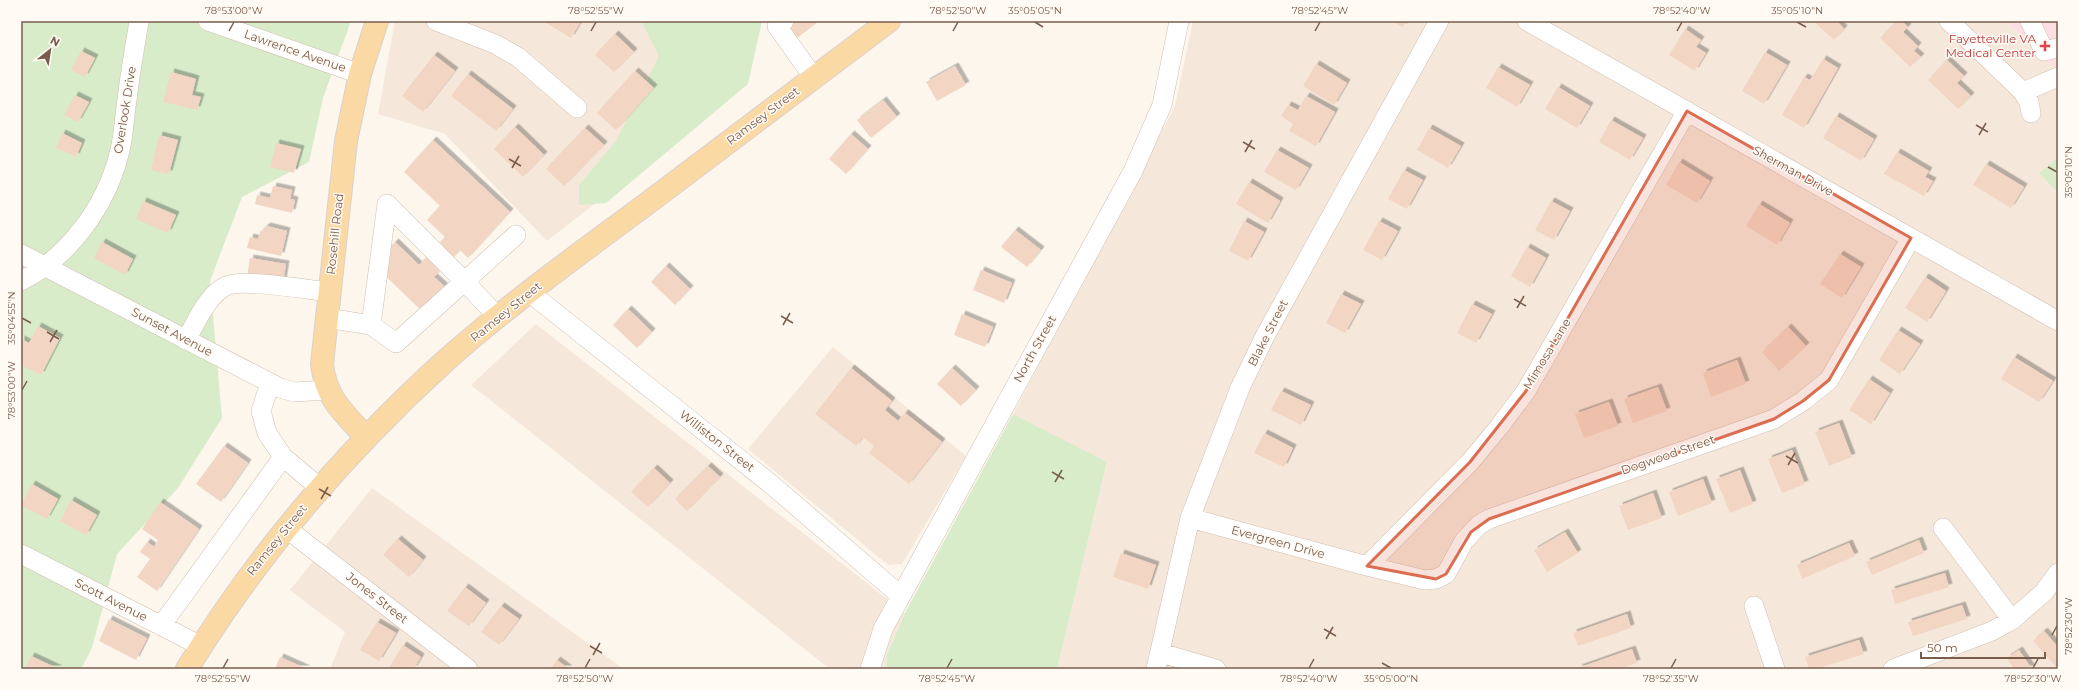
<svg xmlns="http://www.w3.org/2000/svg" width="2079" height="690" font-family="Montserrat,sans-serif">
	<defs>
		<filter id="shadow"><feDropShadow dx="3.5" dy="-3.5" stdDeviation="0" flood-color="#0004"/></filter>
	</defs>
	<rect width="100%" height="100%" fill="#fdf6ec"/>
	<path fill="#f5e8da" d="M395,21H705L748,84L547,241L445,134L378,114Z
		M1193,21H2006L2058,71V157L2039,173L2058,193V669H1057L1107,463L1013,414L1175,106Z
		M536,324L905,613L887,655L886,669H830L471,385Z
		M833,347L966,456L902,564L888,565L748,449Z
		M372,488L624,669H330L345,632L290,590Z"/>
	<path fill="#fbdfe3" d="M2006,21H2058V71Z"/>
	<path fill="#d8ecc9" d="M21,21H351L323,98L309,162L242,197L210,281L222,418L178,488L117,554L92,648L81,669H21Z
		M641,21H762L748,84L606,203L579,205V185L616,141L659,56Z
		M2058,157V193L2039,173Z
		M1013,414L1107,462L1057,669H886L887,655L905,613Z"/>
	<path fill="#f3d5c3" filter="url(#shadow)" d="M543,21H581L571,38Z
		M790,21H819L788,45Z
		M1392,21H1406L1403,27Z
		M1813,21H1839L1838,22L1844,29L1834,40Z
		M1897,21H1902L1908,27L1903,32L1918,46L1914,51L1921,57L1910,67L1880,38Z
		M1685,29L1701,40L1696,47L1706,53L1695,71L1669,55Z
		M615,34L634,52L614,72L595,55Z
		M81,51L95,58L85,77L71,70Z
		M1765,52L1787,65L1764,104L1742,91Z
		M434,55L455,71L423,112L402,96Z
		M1823,59L1838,68L1804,128L1782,115L1804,77L1810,80Z
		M1947,60L1964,76L1957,83L1971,96L1958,109L1928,80Z
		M1316,64L1347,83L1334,105L1303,86Z
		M955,66L966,85L937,101L926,82Z
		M1498,67L1530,85L1517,107L1486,88Z
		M635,71L654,88L616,130L597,113Z
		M171,72L196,79L192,95L201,97L197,110L163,102Z
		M468,74L513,109L496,131L451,96Z
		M1558,87L1590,106L1577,128L1545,109Z
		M75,95L89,102L78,122L64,115Z
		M1306,96L1335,112L1316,146L1289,131L1293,124L1281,116L1288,105L1298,110Z
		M883,100L897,117L871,138L857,120Z
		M1836,116L1874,139L1861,161L1823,138Z
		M1611,120L1643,138L1630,160L1599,142Z
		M515,127L544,155L523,177L494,149Z
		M585,128L604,145L564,186L546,169Z
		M1429,128L1461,146L1448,168L1417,150Z
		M62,133L82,143L76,157L56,148Z
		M851,134L868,149L846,174L829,159Z
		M159,135L178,140L169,174L151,170Z
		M433,140L510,212L468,258L460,250L434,277L445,287L422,311L374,265L395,242L419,265L445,237L427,220L440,206L404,172Z
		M276,143L301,149L294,173L270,167Z
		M1277,150L1309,168L1296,190L1264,172Z
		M1897,152L1929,171L1925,177L1933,181L1924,196L1884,174Z
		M1679,162L1710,181L1697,203L1666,185Z
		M1986,164L2024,187L2011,208L1973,185Z
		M1404,170L1423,180L1407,209L1388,199Z
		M1249,182L1280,201L1268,223L1236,204Z
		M273,186L292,190L290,199L295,200L292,213L255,204L257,195L270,198Z
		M143,201L176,215L168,233L136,219Z
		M1551,201L1570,211L1554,240L1535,230Z
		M1759,204L1790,223L1777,245L1746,226Z
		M1244,221L1264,232L1248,261L1229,251Z
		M1379,221L1398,231L1382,260L1363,250Z
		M267,226L287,231L281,256L247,248L250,237L258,239L260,232Z
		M1015,230L1041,250L1027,267L1001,247Z
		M102,242L133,259L125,275L94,258Z
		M1527,247L1546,258L1530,287L1511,276Z
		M1840,254L1861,267L1842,298L1820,284Z
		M250,258L286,264L283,282L247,277Z
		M666,266L690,289L675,305L651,282Z
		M981,270L1012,283L1004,303L973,290Z
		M1925,277L1946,291L1927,322L1905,308Z
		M1341,294L1361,304L1345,333L1326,323Z
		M1472,304L1492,314L1476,343L1457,333Z
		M628,309L652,332L637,348L613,325Z
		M962,314L993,327L985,347L954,335Z
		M38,326L60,338L41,375L21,365V339L29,343Z
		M1788,327L1806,346L1779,371L1762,352Z
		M1898,330L1920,344L1900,374L1879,360Z
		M2014,357L2053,381L2039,402L2001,379Z
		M1737,360L1746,384L1711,397L1703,373Z
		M851,368L892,401L885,410L898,421L905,413L942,442L909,484L869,453L874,446L863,437L856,446L815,414Z
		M952,368L976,390L961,406L937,384Z
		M1869,379L1890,393L1871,424L1849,410Z
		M1658,387L1667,411L1633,423L1624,399Z
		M1281,391L1311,405L1301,425L1271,410Z
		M1609,402L1618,426L1584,438L1575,414Z
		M1839,423L1852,457L1829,466L1815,432Z
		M1264,433L1293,448L1284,467L1254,453Z
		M224,446L248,463L221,502L196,484Z
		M1792,450L1805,484L1782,493L1768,459Z
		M708,466L720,477L687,511L675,499Z
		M654,468L670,483L648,507L631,492Z
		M1740,470L1753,504L1730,513L1716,479Z
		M1703,479L1712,503L1678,516L1669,492Z
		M32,484L58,499L47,519L21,505Z
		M1653,493L1662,518L1628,530L1619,506Z
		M71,500L97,515L86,535L60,521Z
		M160,502L199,529L157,591L137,577L150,559L140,552L147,542L154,547L158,540L142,529Z
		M1565,532L1578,553L1547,572L1534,550Z
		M398,539L423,560L409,577L383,555Z
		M1919,540L1924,553L1872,575L1866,562Z
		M1849,543L1855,556L1802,579L1797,565Z
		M1121,553L1156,565L1148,589L1113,577Z
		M1945,573L1949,587L1895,604L1891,590Z
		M465,587L486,603L469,626L447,611Z
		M1962,605L1967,619L1913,636L1908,622Z
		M501,606L519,619L499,645L481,632Z
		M1627,614L1631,628L1578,646L1573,633Z
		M109,619L147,638L136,660L99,641Z
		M377,622L396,633L379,661L360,650Z
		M2044,631L2058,647V669L2033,641Z
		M1859,640L1864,654L1816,669H1809L1805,657Z
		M403,645L421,657L414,669H388Z
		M1632,649L1637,663L1619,669H1579L1578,668Z
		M2019,650L2032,669H2014L2007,658Z
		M31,656L59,669H25Z
		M280,657L307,669H275Z
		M557,660L569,669H550Z"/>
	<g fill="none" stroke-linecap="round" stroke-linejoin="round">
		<defs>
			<path id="minor" d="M208,21L360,74
				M436,21L495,44L518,57L577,108
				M784,21L777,26L814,78
				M1527,21L2058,321
				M1949,21L2023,92L2029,102L2031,113
				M2030,21L2044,51L2058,48
				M2023,92L2058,77
				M21,254L280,388L294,392L327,390
				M21,281C69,257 106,206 119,154C124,136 124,118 127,100C130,73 135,47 139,21
				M529,292L772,485L901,596
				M498,317L464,281L387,204L371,325L396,343L516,235
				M327,318L371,325
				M186,340C196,323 207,295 226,286C243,278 308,290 329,292
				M283,457L320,488
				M1190,518L1367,566L1425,580L1436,579L1446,574L1464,541L1479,525L1489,519L1774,419L1803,401L1829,380L1911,238
				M286,528L468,669
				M1943,528L2012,620
				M21,554L201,646
				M1367,566L1470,462L1499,427L1526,391L1687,111
				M1754,606L1775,669
				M161,626L283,457L267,433L261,411L270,383
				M1161,653L1216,669
				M870,669L883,629L901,596L1133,171L1162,105L1179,21
				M1156,669L1190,518L1240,388L1265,336L1439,21
				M1893,669L1992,631L2012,620L2044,592L2058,573"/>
			<path id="major" d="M366,437C343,412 326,399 322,364L346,141L360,74L377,21
				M187,669C257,555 344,453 444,362C511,302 585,250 657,196C735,137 812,79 889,21"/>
		</defs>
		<use href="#minor" stroke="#d1beb0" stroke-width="20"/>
		<use href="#major" stroke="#dad1cd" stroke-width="24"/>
		<use href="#minor" stroke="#fff" stroke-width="19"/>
		<use href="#major" stroke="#fbd9a5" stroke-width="22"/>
	</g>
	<path fill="#dc6d51" fill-opacity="0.2" stroke="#dc6d51" stroke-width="3" stroke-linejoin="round" d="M1687,111L1911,238L1829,380L1803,401L1774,419L1489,519L1471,532L1446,574L1436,579L1367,566L1470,462L1526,391Z"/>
	<path fill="none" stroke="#7a5c4d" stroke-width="1.5" d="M1035,22L1043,27M1797,22L1806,27M229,31L234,22M591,31L596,22M953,31L958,22M1315,31L1320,22M1677,31L1682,22M1976,125L1988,132M1979,135L1986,123M1243,142L1255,149M1245,152L1252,140M509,159L521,166M2048,167L2057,172M512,168L519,156M1514,299L1526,306M1517,308L1524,296M781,316L793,323M22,318L31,323M783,325L790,313M47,332L59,339M50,342L57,330M22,390L27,381M1786,456L1798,463M1788,465L1795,453M1052,472L1064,479M1055,482L1062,470M319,489L331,496M321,499L328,487M1324,629L1336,636M2052,635L2057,626M1326,639L1333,627M590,646L602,653M593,655L600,643M1382,663L1391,668M223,668L228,659M585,668L590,659M947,668L952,659M1309,668L1314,659M1671,668L1676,659M2033,668L2038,659"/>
	<path fill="#e0444e" stroke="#fffaf3" stroke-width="1.5" d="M2043 40h4v4h4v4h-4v4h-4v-4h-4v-4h4z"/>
	<g text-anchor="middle" stroke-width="3" stroke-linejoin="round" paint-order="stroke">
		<g font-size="12" fill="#be3a42" stroke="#fffaf3" text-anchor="end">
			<text x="2036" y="43">Fayetteville VA<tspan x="2036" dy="14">Medical Center</tspan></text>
		</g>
		<g font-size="12" fill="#7a5c4d" stroke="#fffaf3">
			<text transform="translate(295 51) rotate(19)" y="4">Lawrence Avenue</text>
			<text transform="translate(125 110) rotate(-81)" y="4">Overlook Drive</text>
			<text transform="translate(763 116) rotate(-37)" y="4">Ramsey Street</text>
			<text transform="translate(1793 171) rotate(29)" y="4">Sherman Drive</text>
			<text transform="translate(335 234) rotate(-84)" y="4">Rosehill Road</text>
			<text transform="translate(506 312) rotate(-39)" y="4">Ramsey Street</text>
			<text transform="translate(172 332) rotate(28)" y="4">Sunset Avenue</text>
			<text transform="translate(1268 333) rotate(-63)" y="4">Blake Street</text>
			<text transform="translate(1035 349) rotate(-61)" y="4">North Street</text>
			<text transform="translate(1547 354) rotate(-59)" y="4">Mimosa Lane</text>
			<text transform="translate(717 441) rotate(38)" y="4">Williston Street</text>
			<text transform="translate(1668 455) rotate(-19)" y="4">Dogwood Street</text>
			<text transform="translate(277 540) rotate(-51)" y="4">Ramsey Street</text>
			<text transform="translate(1278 542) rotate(15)" y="4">Evergreen Drive</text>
			<text transform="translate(377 598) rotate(38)" y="4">Jones Street</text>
			<text transform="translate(111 600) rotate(27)" y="4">Scott Avenue</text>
		</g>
	</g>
	<rect width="2079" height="690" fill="none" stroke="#fffaf3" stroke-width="44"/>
	<g transform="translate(50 50) rotate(30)" stroke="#fffaf3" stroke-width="3" paint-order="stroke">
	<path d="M0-3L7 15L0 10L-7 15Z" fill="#7a5c4d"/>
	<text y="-6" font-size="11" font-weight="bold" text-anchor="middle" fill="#7a5c4d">N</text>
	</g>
	<path d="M1921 652v6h124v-6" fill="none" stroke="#7a5c4d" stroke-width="2"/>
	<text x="1927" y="652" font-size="12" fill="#7a5c4d" stroke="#fffaf3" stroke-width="3" paint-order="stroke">50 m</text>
	<rect x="22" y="22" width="2035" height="646" fill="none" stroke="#7a5c4d" stroke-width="1.5"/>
	<g font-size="10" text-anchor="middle" fill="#7a5c4d">
		<text x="234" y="14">78°53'00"W</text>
		<text x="596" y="14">78°52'55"W</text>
		<text x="958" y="14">78°52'50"W</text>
		<text x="1035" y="14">35°05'05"N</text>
		<text x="1320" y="14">78°52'45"W</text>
		<text x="1682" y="14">78°52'40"W</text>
		<text x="1797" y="14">35°05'10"N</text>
		<text transform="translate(2068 172) rotate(-90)" y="4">35°05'10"N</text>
		<text transform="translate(11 318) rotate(-90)" y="4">35°04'55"N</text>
		<text transform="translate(11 390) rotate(-90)" y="4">78°53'00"W</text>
		<text transform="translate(2068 626) rotate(-90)" y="4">78°52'30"W</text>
		<text x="223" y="682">78°52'55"W</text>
		<text x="585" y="682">78°52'50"W</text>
		<text x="947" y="682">78°52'45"W</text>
		<text x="1309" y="682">78°52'40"W</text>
		<text x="1391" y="682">35°05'00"N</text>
		<text x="1671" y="682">78°52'35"W</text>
		<text x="2033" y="682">78°52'30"W</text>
	</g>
</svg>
